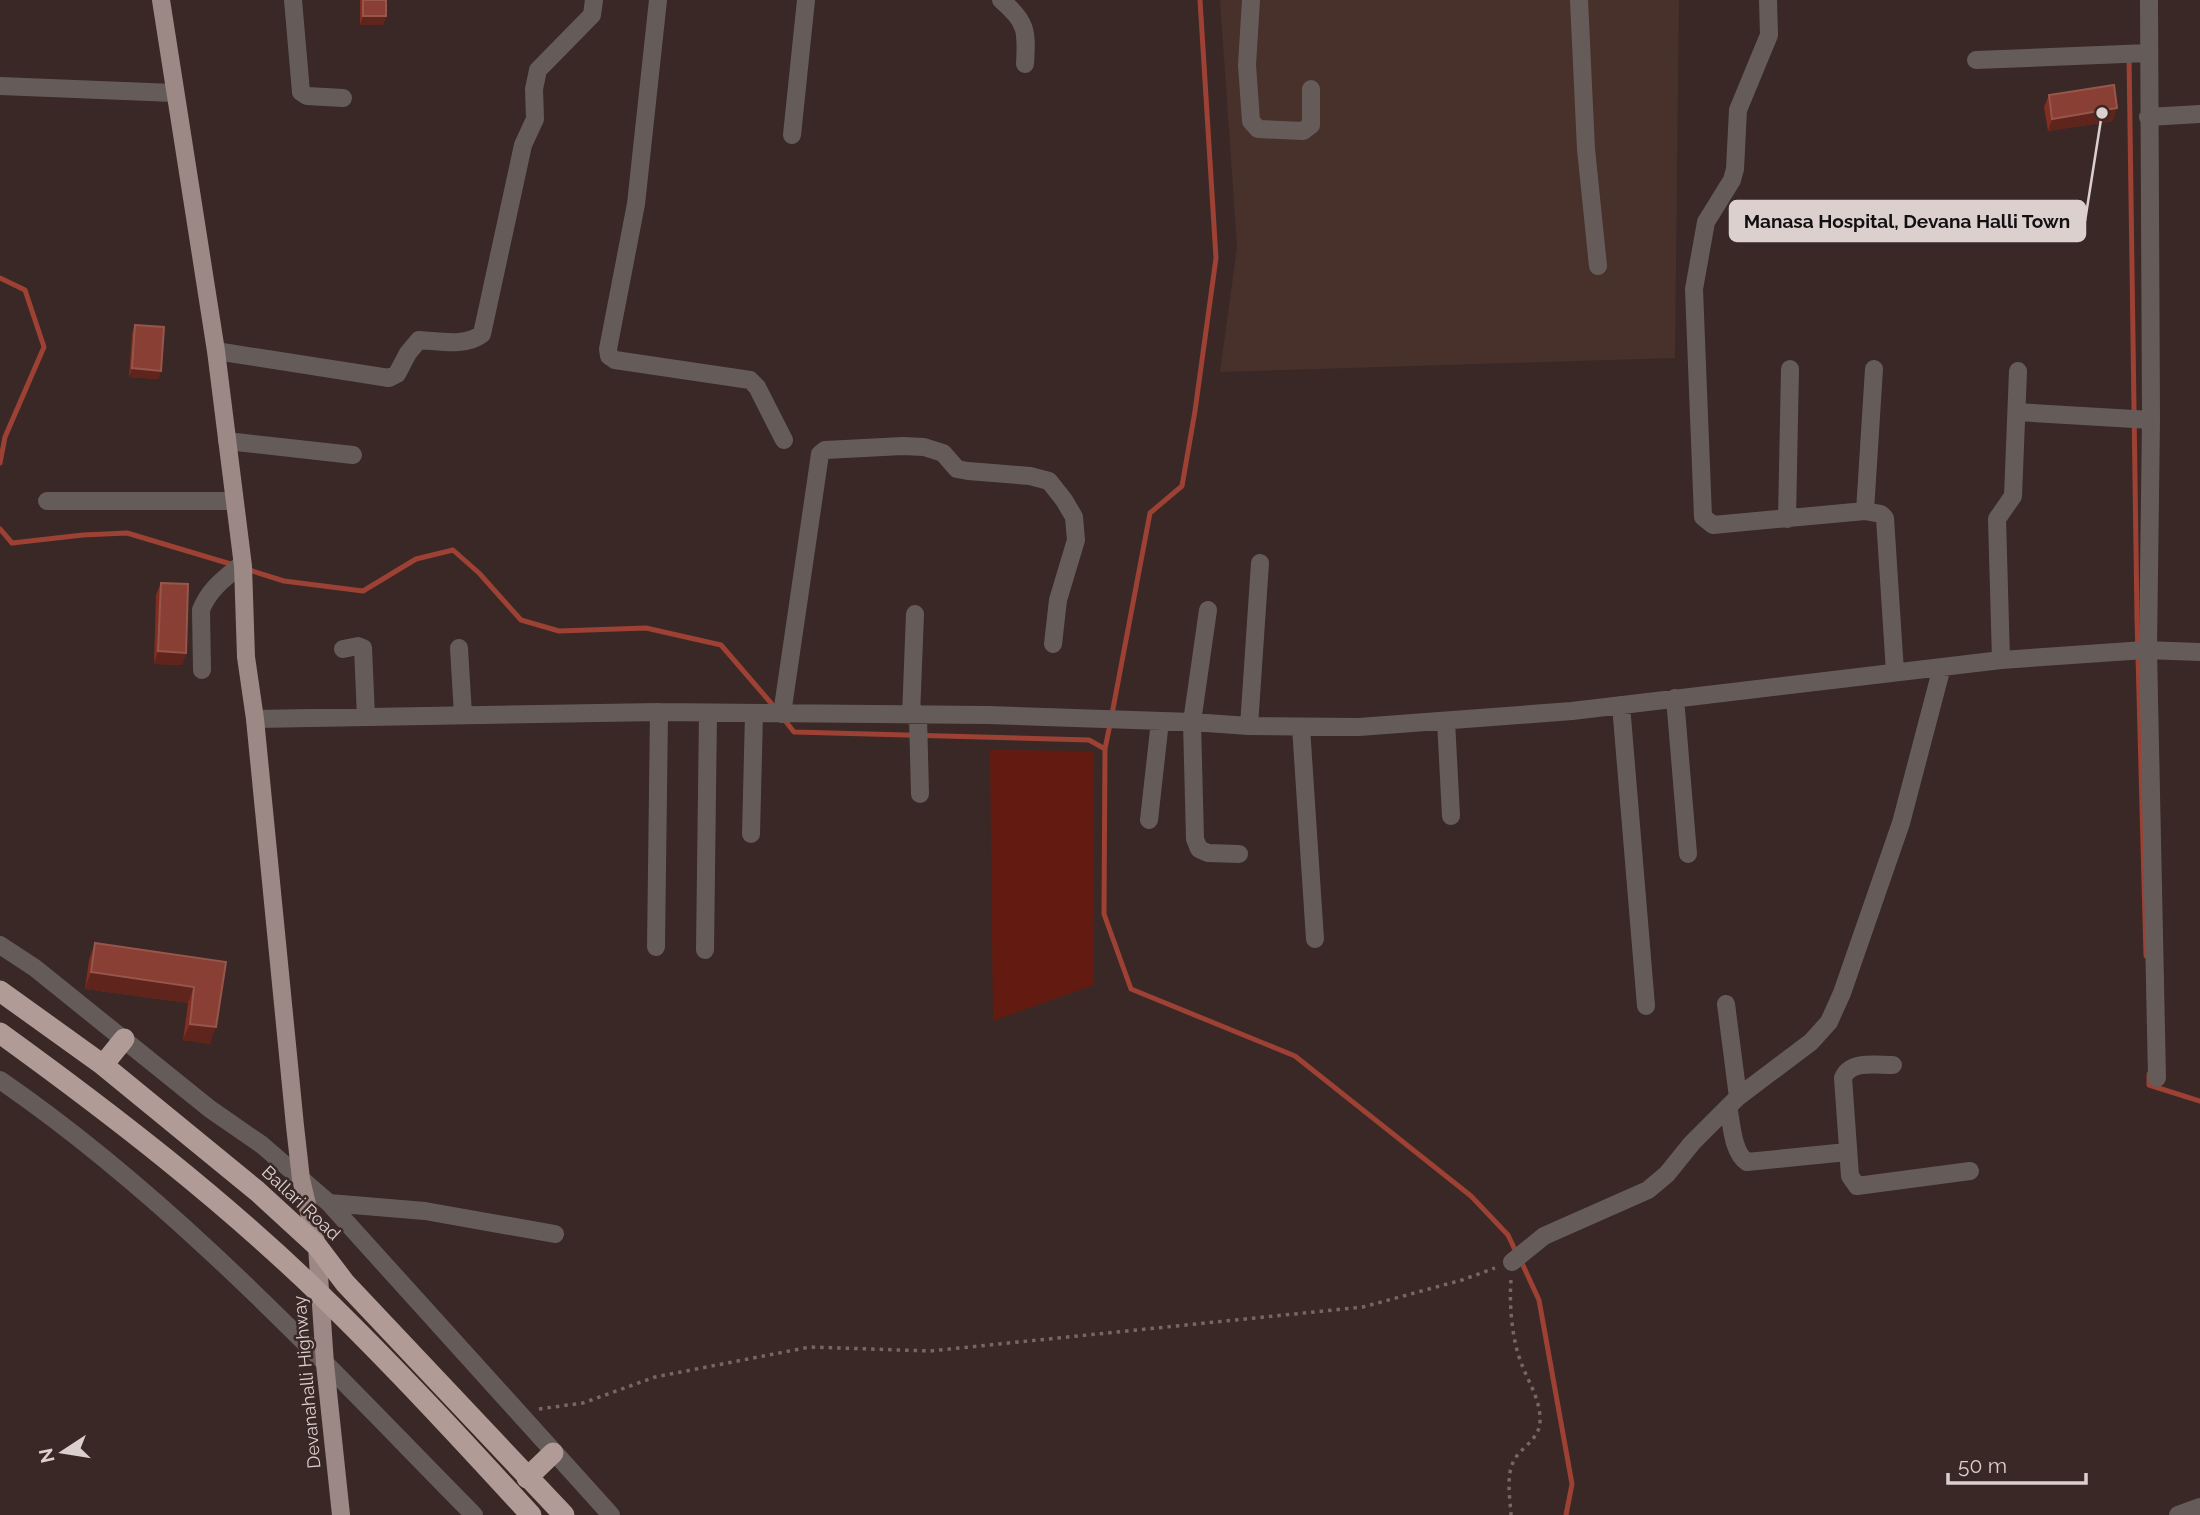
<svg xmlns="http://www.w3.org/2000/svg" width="2200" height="1515" font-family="Raleway,sans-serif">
	<rect width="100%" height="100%" fill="#392825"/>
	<path fill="#48302b" d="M1220,0H1679L1675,358L1220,372L1237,247Z"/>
	<path fill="#631b11" d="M990,750L1094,751V985L993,1021Z"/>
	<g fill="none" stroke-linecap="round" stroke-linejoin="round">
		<path stroke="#9c4133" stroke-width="5" d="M2129,56L2137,619L2146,956
			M0,278L25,290L44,347L5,437L0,463
			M0,529L12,543L83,535L127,533L234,565
			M246,569L284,581L363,591L416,559L453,550L479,573L521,620L559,631L646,628L721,645L777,710
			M1112,714L1150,513L1182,486L1195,411L1216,258L1200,0
			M783,718L794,732L1089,740L1105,749L1104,914L1131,989L1295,1056L1471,1196L1508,1235L1516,1252
			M1105,749L1110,724
			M2149,1074V1085L2200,1101
			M1521,1261L1539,1300L1572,1484L1566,1515"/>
		<path stroke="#766764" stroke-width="3.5" stroke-dasharray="3.5 5" stroke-linecap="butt" d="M1511,1280C1509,1305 1512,1341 1522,1365C1529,1383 1541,1401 1540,1422C1539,1438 1525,1445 1516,1457C1505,1473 1510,1496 1511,1515
			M539,1409L583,1403L655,1377L810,1347L930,1351L1363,1307L1462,1280L1495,1268"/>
		<path stroke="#655c5a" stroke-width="18" d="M293,0L301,92L307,96L343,98
			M658,0L636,204L608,349L609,356L615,360L750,380L757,387L784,440
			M1001,0C1027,22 1027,31 1025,64
			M1251,0L1247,65L1251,121L1258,129L1303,131L1311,125V89
			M1579,0L1586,149L1598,266
			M1768,0L1769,35L1738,110L1735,169L1732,180L1706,222L1694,289L1703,517L1713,525L1865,511
			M2149,0L2151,420L2148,650L2157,1078
			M1976,60L2148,53
			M0,86L174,93
			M2148,117L2200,114
			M792,135L806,0
			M216,351L389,378L397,374L408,353L419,340C440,341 465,347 482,334L523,145L535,119L534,89L538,70L592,15L594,0
			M1874,369L1865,511L1881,514L1885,518L1895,672
			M2017,412L2151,420
			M227,441L353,455
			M47,501H234
			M1787,519L1790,369
			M1208,610L1192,722L1195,839L1199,849L1208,853L1239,854
			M459,648L463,715
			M343,649L358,646L363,648L366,717
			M2001,660L1997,519L2013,496L2018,371
			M202,670L201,610C209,589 225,578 242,564
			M1675,698L1688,854
			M1621,705L1646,1006
			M782,714L820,454L825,450L903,446L924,447L943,453L957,469L968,471L1030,476L1049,481L1064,500L1074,517L1076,540L1058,600L1053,644
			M911,716L915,614
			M918,716L920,794
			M255,719L659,712L988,715L1192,722L1249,726L1359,727L1572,711L2001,660L2145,650L2200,652
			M1446,721L1451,816
			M1249,726L1260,563
			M1301,727L1315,939
			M1149,820L1160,721
			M751,834L754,714
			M0,945L35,968L210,1109L262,1145L329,1203L611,1515
			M656,947L659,712
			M705,950L708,713
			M1726,1004L1738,1097
			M1893,1065C1876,1065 1850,1060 1843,1078L1850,1176L1857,1186L1970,1171
			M0,1080C176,1201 325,1364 474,1515
			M1728,1107C1732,1123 1732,1152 1747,1162L1847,1152
			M329,1203L425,1211L555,1234
			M1512,1262L1544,1236L1648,1190L1667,1174L1692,1143L1738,1097L1811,1042L1829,1022L1842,993L1901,823L1942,667
			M2178,1515L2200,1507"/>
		<path stroke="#9c8986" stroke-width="18" d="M161,0L216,351L243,566L246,657L255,719L295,1126L301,1179L317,1246L325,1364L341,1515"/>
		<path stroke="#b19b97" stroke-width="21" d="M0,991L103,1065L257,1191L317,1246L345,1283L564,1515
			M0,1033C112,1114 222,1199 322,1296C394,1366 463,1441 531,1515
			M103,1065L124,1039
			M527,1478L553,1453"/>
	</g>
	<path fill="#802d22" d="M360,0H386V16L383,25H360Z
		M2049,95L2113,121L2048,131L2044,107Z
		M135,325L161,371L158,379L129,377L132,333Z
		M161,583L186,653L182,665L154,664L156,595Z
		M95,943L226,962L210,1044L183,1040L188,1003L85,989L89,960Z"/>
	<path fill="#5f241b" d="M363,16H386L383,25H360Z
		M2117,108L2113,121L2048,131L2052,119Z
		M132,368L161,371L158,379L129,377Z
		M158,651L186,653L182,665L154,664Z
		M91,972L194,987L188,1003L85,989Z
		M190,1024L216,1027L210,1044L183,1040Z"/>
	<path fill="#8a3f34" stroke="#97564c" stroke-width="2" d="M363,0H386V16H363Z
		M2114,85L2117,108L2052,119L2049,95Z
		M135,325L164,327L161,371L132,368Z
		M161,583L188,584L186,653L158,651Z
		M95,943L226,962L216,1027L190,1024L194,987L91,972Z"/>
	<g text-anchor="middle" stroke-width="5" stroke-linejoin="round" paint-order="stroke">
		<g font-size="18" fill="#dcd0ce" stroke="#392825">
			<text transform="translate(301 1203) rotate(43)" y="6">Ballari Road</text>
			<text transform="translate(307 1382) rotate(-95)" y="6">Devanahalli Highway</text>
		</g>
	</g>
	<path fill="none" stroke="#dcd0ce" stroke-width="2.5" d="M2102 113L2085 221"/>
	<circle fill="#dcd0ce" stroke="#392825" stroke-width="2.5" cx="2102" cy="113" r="7"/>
	<rect fill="#dcd0ce" stroke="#dcd0ce" stroke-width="2.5" x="1730" y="201" width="355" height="40" rx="7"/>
	<g font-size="19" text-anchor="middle" font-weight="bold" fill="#111">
		<text x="1907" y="228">Manasa Hospital, Devana Halli Town</text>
	</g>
	<g transform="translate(63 1452) rotate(258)" stroke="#392825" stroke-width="5" paint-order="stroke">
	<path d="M0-5L12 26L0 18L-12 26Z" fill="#dcd0ce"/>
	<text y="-10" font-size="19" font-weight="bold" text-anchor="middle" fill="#dcd0ce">N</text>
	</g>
	<path d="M1948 1473v10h138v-10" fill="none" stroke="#dcd0ce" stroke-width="3.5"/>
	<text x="1958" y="1473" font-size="21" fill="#dcd0ce" stroke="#392825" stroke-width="5" paint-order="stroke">50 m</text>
</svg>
